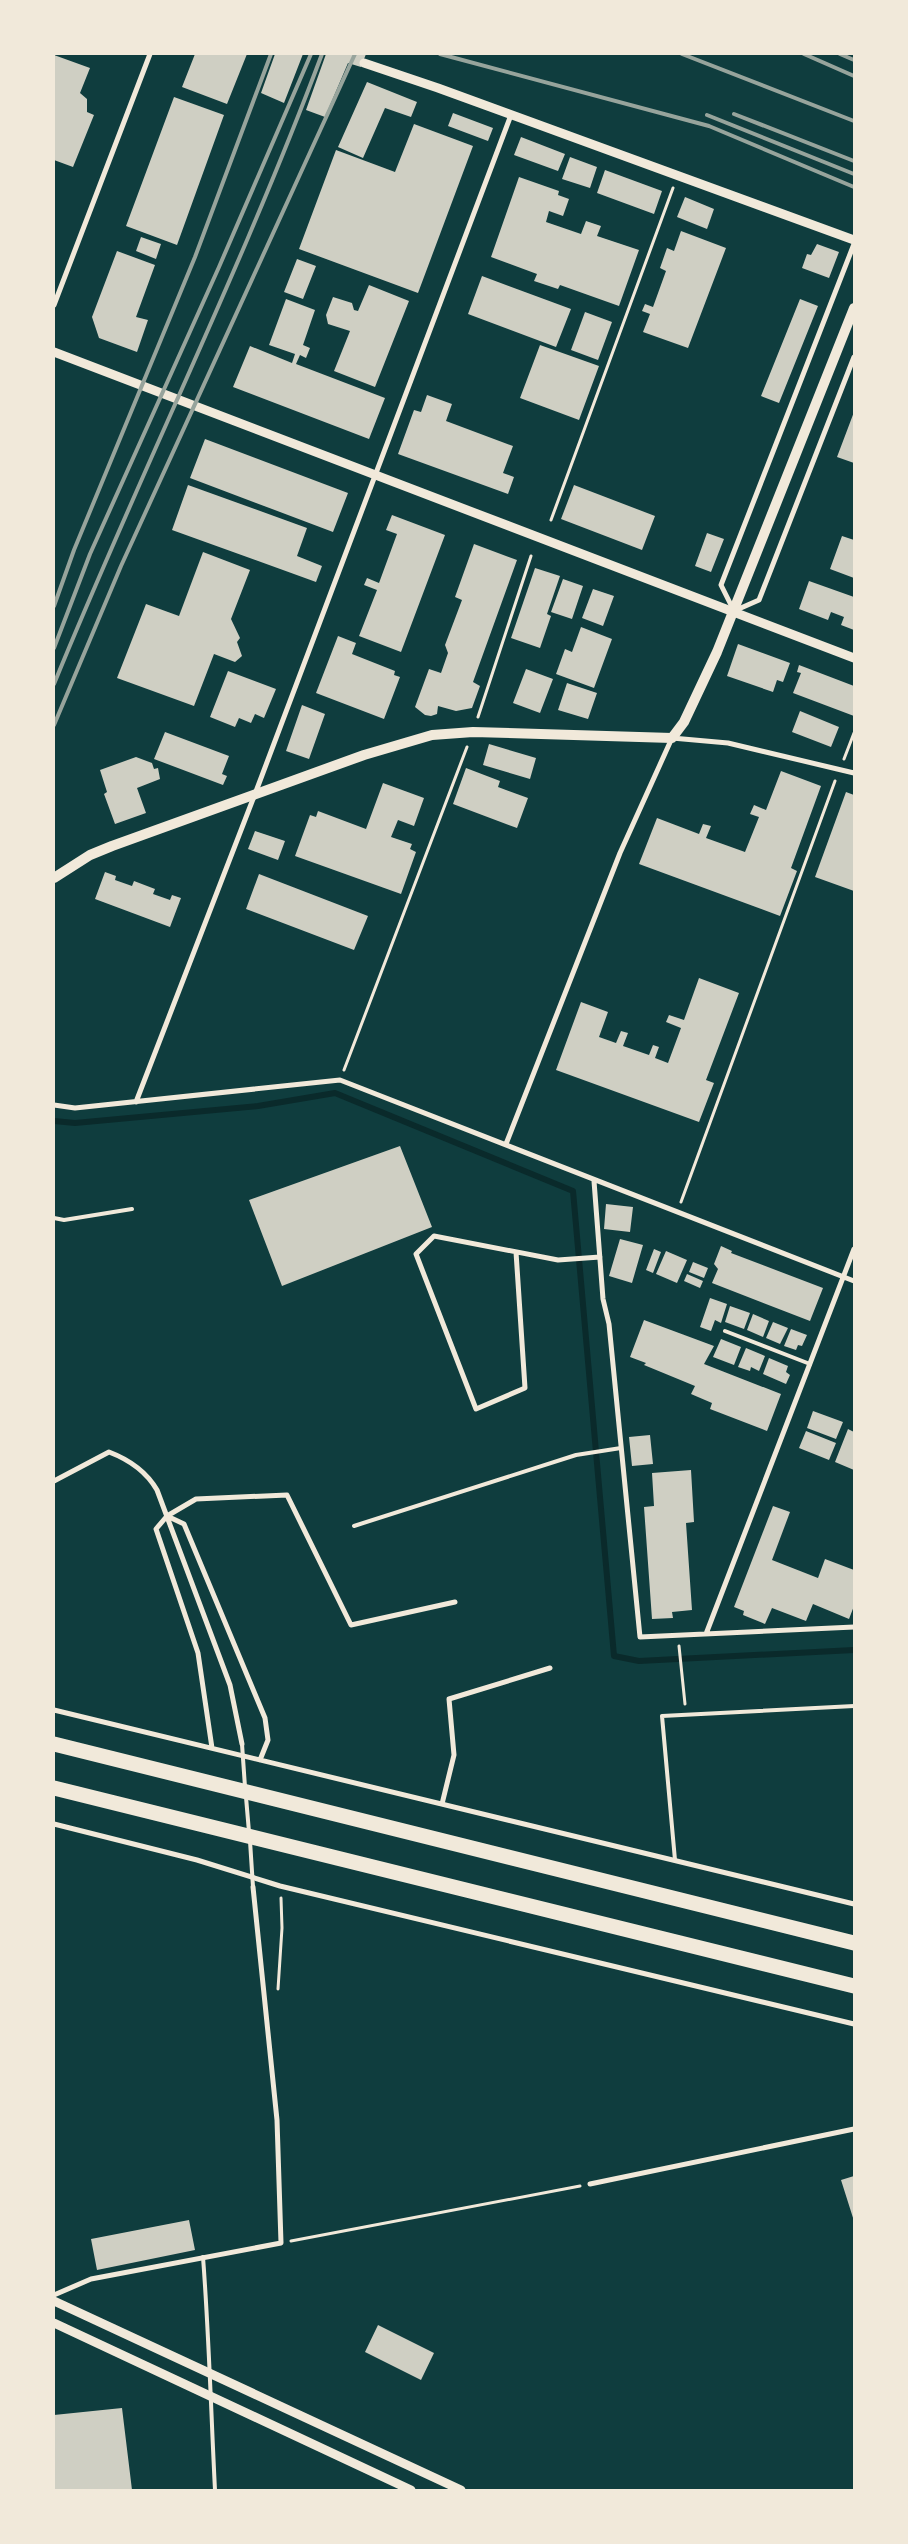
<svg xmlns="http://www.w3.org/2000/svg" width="908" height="2544" font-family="'Source Sans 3',sans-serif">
	<rect width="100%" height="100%" fill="#0f3d3e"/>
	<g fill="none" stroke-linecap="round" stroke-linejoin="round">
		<path stroke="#0a2a2b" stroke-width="6" d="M54,1121L75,1123L258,1106L335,1093L573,1191L614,1656L639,1661L854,1650"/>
	</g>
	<path fill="#cfcfc3" d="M195,54H247L227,104L182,87Z
		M275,54H303L284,103L261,93Z
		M326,54H366L361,67L348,63L325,117L306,110Z
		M54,55L90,68L80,93L87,99V112L94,115L73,167L54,160Z
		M367,82L417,102L411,117L385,108L363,158L338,147Z
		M174,97L224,115L177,245L126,226Z
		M453,113L493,128L488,141L448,126Z
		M414,124L473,146L418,293L299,249L336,150L395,172Z
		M521,137L565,154L558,171L514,155Z
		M570,157L597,167L590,188L562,179Z
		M605,170L662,191L654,214L597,193Z
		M519,177L559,191L558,195L569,199L563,216L549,211L546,222L581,234L586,221L601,226L597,236L639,250L619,306L560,285L558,289L534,281L537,274L491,257Z
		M685,197L714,209L707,229L677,217Z
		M681,231L726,248L688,348L643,332L650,314L642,311L645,304L653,307L666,271L660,268L667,248L674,251Z
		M141,237L161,244L156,259L136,251Z
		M817,244L839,252L829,278L802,268L807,254L811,255Z
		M117,251L155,265L136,317L148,320L137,352L99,338L92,317Z
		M297,259L316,266L303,299L284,292Z
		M482,276L571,309L556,347L468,314Z
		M369,285L409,301L375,387L334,371L350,331L328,324L326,315L333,297L352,303L354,310L358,311Z
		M286,299L315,310L303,345L310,348L306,358L300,355L296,364L385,398L369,439L233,387L250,346L292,363L295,354L269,345Z
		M800,299L818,306L779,403L761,396Z
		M585,312L612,322L598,360L571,350Z
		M540,345L599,366L579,420L520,398Z
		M427,395L452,404L446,421L513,446L503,473L514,477L508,494L398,454L414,410L421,412Z
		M854,412V463L837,457Z
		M205,439L348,493L333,532L190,478Z
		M188,485L307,528L297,556L322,566L316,582L172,530Z
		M574,485L655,516L642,550L561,519Z
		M392,515L445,535L401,652L359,636L377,590L364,585L367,578L379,583L397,534L386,530Z
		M707,533L724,539L711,572L695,566Z
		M842,536L854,540V578L830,569Z
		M474,544L517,560L473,682L480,686L472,708L456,711L438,706L437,714L431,716L425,715L415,707L429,669L441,673L448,653L445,645L462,600L455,597Z
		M203,552L250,570L231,619L240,638L237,642L242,656L235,662L214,654L194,706L117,678L146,604L179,616Z
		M535,568L560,576L547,614L551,616L540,648L511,638Z
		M563,579L583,586L572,619L551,612Z
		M809,581L854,597V630L841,625L844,617L831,612L828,620L799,609Z
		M593,589L614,596L603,626L582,618Z
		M581,627L612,639L594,688L556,674L565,649L572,652Z
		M338,636L356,643L352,654L395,671L394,675L400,677L384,719L316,693Z
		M738,644L790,663L783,682L777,680L773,692L727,676Z
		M799,665L854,686V716L793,693L801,673L797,672Z
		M526,669L553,679L540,713L513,703Z
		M228,671L276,689L264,718L255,714L251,723L239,718L235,727L210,717Z
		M567,683L597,693L588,719L558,710Z
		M302,705L325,714L309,759L286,751Z
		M800,711L839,727L831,747L792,732Z
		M165,732L229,756L222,774L227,776L223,785L154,759Z
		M489,744L536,758L530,779L483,765Z
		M136,757L152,763L154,769L158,768L160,779L137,788L146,813L115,824L104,794L107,792L100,770Z
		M466,768L500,781L498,787L528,798L517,828L453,804Z
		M781,771L821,786L791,868L797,871L780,916L639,864L657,818L699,834L703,824L711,826L706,838L745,852L759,817L750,814L754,805L766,810Z
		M383,783L424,798L414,826L398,820L391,837L412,844L410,849L416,852L401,894L295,856L310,815L316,817L318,811L366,829Z
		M846,792L854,795V891L815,877Z
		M255,831L285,841L278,860L248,849Z
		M105,872L116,876L115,880L132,886L134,881L155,889L153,894L170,900L172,895L181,898L170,927L95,899Z
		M259,874L368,916L354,950L246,909Z
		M699,978L739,993L706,1080L714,1083L699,1122L556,1070L581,1002L608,1012L599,1037L616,1043L621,1031L628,1033L623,1046L649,1055L653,1045L659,1047L655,1058L668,1063L681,1028L666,1022L669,1015L684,1020Z
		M400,1146L432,1227L282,1286L249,1200Z
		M606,1204L633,1207L630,1232L604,1229Z
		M620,1239L643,1245L632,1283L609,1276Z
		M721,1246L732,1251L731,1253L823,1288L810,1321L712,1283L718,1269L714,1264Z
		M654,1249L661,1252L653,1273L646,1270Z
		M666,1251L687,1260L677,1283L656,1274Z
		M693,1262L708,1268L704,1278L689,1272Z
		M687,1274L703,1281L700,1288L684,1281Z
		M710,1298L727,1304L721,1323L715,1320L711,1331L700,1327Z
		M730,1306L750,1313L744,1329L725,1322Z
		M753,1314L769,1321L763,1337L747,1330Z
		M644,1320L714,1346L704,1364L781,1394L767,1431L710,1409L712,1403L691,1394L695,1386L644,1365L646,1363L630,1357Z
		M773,1322L788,1328L780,1344L766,1338Z
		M791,1329L807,1335L802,1346L798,1345L796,1350L784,1346Z
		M721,1339L741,1347L734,1365L713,1357Z
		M746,1348L765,1356L759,1371L751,1367L750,1371L738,1367Z
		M769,1358L788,1366L786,1372L790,1375L786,1384L763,1374Z
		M813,1411L843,1422L836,1439L807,1428Z
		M848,1429L854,1432V1470L835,1462Z
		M806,1431L836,1443L829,1460L799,1448Z
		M650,1435L653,1464L632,1466L629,1437Z
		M691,1470L694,1522L686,1523L692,1610L672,1612L673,1618L652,1619L644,1507L654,1506L652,1473Z
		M773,1506L790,1512L772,1560L818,1578L825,1559L854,1570V1606L849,1619L813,1604L806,1621L772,1608L765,1624L743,1615L744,1611L734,1607Z
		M854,2176V2221L841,2180Z
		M189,2220L195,2250L97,2270L91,2239Z
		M378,2325L434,2353L421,2380L365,2352Z
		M122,2408L132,2490H54V2415Z"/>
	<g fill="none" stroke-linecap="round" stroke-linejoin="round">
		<path stroke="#f1e9da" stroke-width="3" d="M551,520L673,188
			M478,717L531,556
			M844,759L854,733
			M344,1070L467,747
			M681,1202L835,781
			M679,1646L685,1704
			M278,1989L282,1928L281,1898
			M291,2241L580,2186"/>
		<path stroke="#f1e9da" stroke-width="4" d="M54,1218L64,1220L132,1209
			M725,1331L810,1364
			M354,1526L576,1455L621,1448
			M242,1744L245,1787
			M246,1797L249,1832
			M250,1841L253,1887
			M675,1860L662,1716L854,1706
			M203,2257C209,2335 211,2413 215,2490"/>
		<path stroke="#f1e9da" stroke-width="5" d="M854,244L721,585L734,611L759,600L854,357
			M54,305L150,54
			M136,1102L255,794L511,115
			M54,1105L75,1108L340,1080L854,1281
			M506,1144L620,853L672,738L728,743L854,773
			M594,1181L603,1299L609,1324L640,1637L854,1627
			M516,1252L525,1388L476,1409L416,1254L434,1236L558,1260L600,1257
			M54,1481L109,1452C130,1460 146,1471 157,1490L230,1685L242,1744
			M167,1516L184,1524L265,1718L268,1740L260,1760
			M706,1634L854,1249
			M54,1710L854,1904
			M212,1748L198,1653L156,1529L167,1516L196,1499L287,1495L351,1625L455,1602
			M442,1804L454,1755L449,1699L550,1668
			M54,1824L197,1860L280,1886L854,2024
			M590,2184L854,2129
			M54,2295L91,2279L281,2243L277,2120L253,1887"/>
		<path stroke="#f1e9da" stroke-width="9" d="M364,63L438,88L854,240
			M54,352L854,658
			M54,2301L461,2490
			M54,2323L411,2490"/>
		<path stroke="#f1e9da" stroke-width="10" d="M54,878L90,855L112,846L364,755L432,735L473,732L672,738L684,722L717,652L854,308"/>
		<path stroke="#f1e9da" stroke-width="15" d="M54,1744L854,1943
			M54,1788L854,1986"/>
		<path stroke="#97a49c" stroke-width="4" d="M440,54L709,126L854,187
			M682,54L854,121
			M804,54L854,76
			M840,54L854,60
			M734,114L854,161
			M707,115L854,174
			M54,606L74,550L195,257L271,54
			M54,648L90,554L219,267L311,54
			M54,684C140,473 242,268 322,54
			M54,725L121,566L355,54"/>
	</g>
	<rect width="908" height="2544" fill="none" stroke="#f1e9da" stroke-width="110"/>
</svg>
